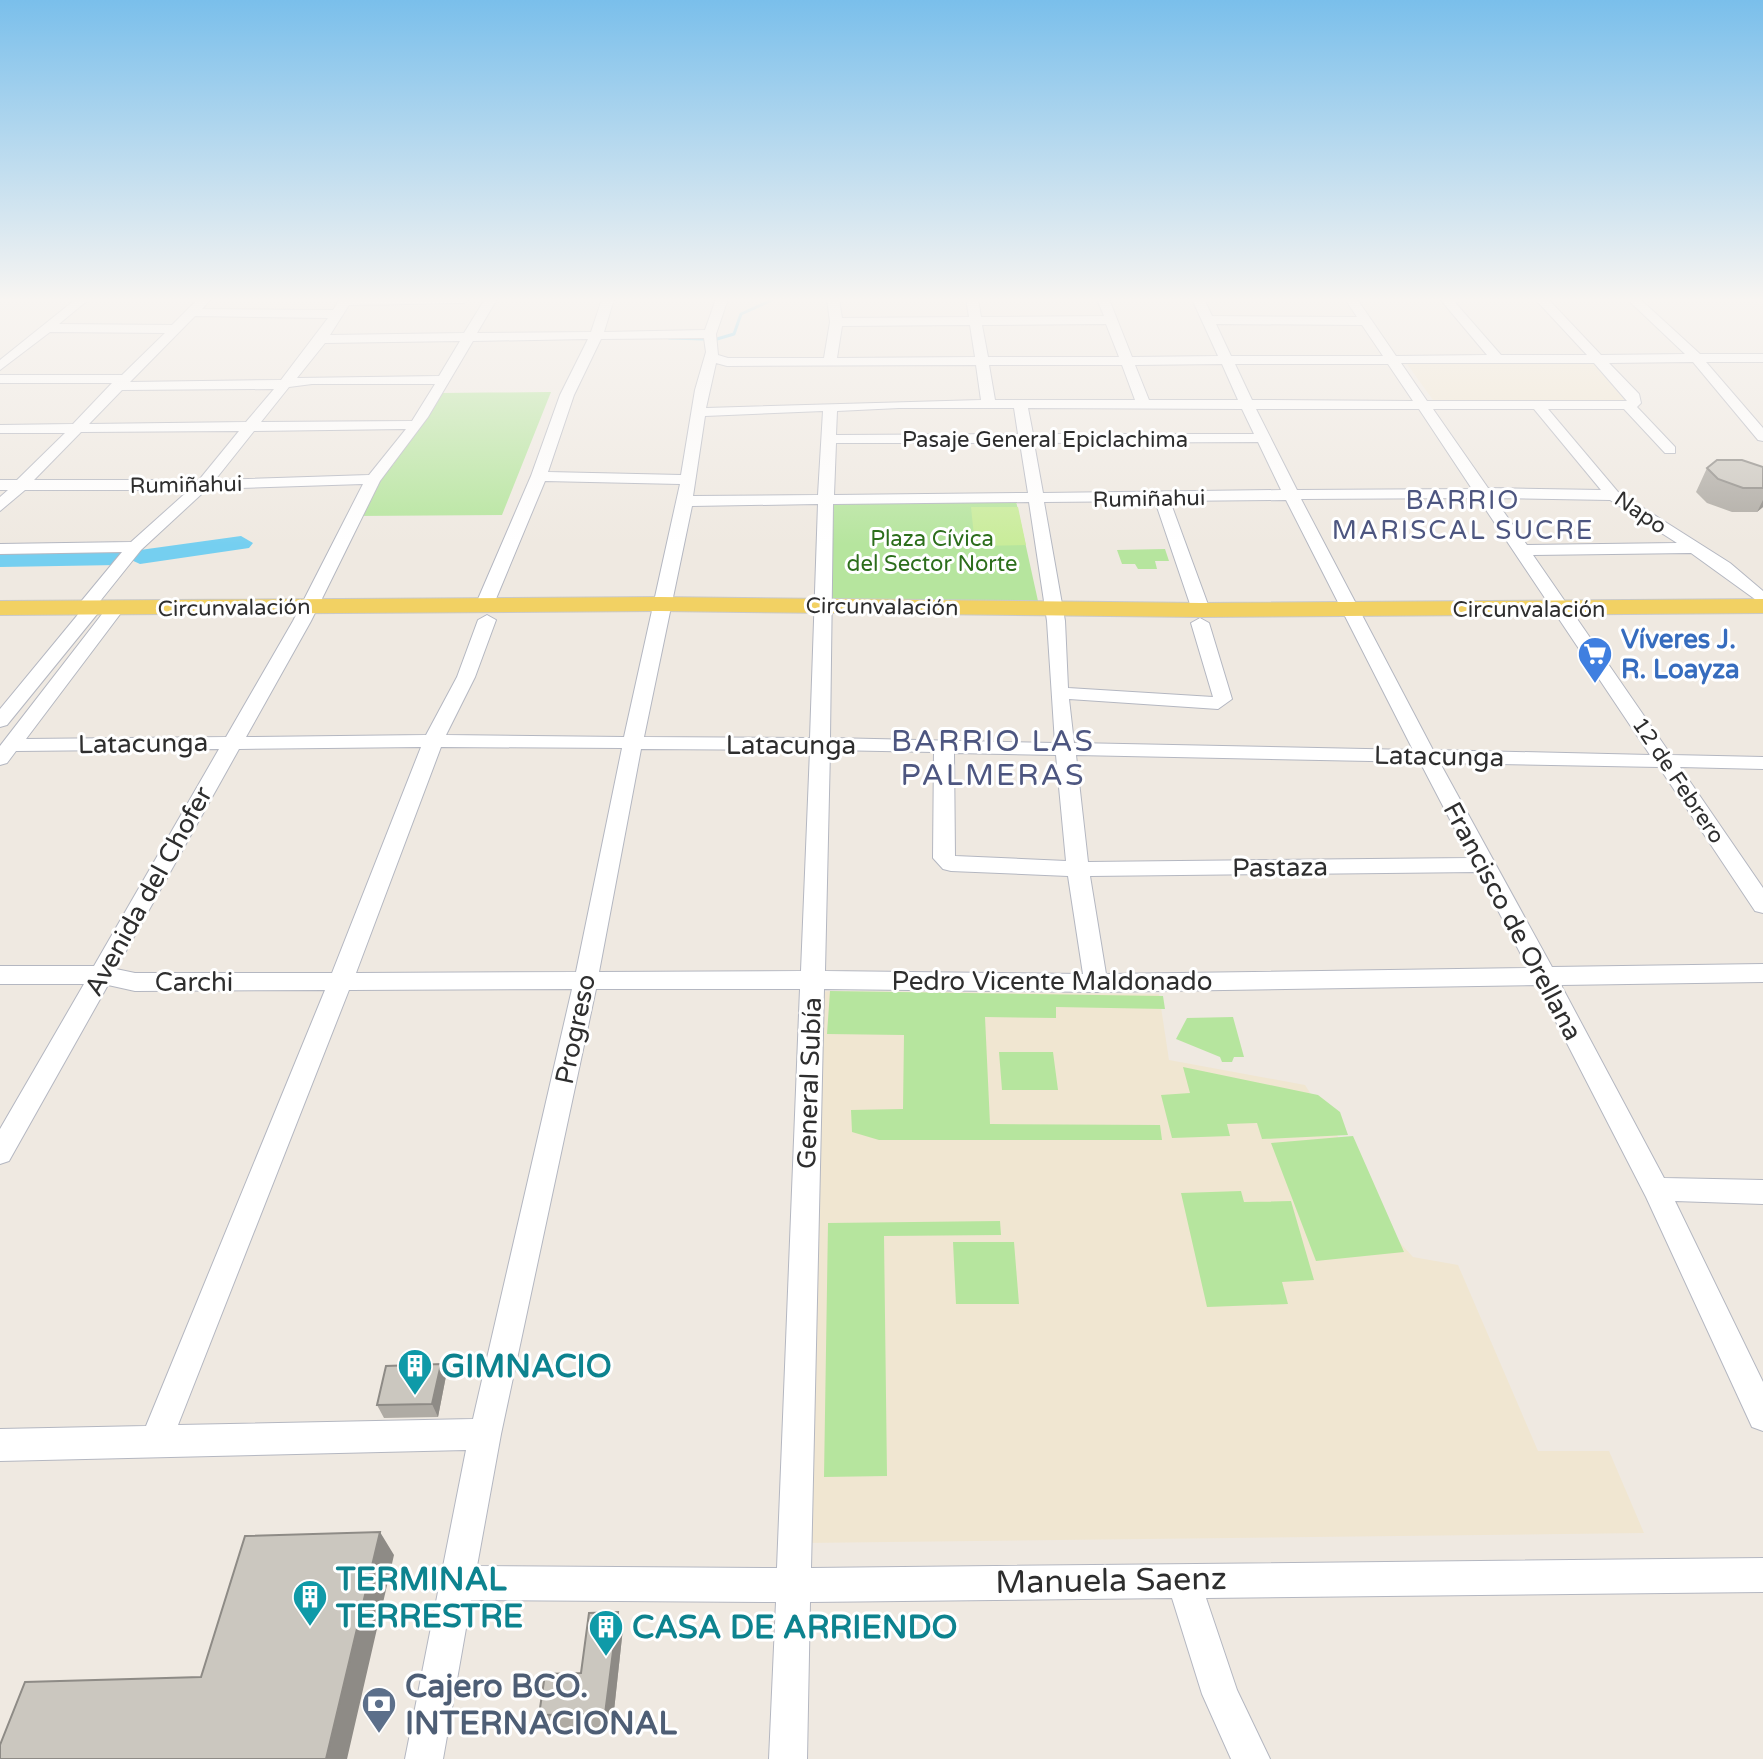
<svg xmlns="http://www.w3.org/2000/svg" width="1763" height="1759" font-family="'Varela Round',sans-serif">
	<rect width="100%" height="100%" fill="#efe9e1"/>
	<path fill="#f0e6d1" d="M1591,361L1625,400H1433L1407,364Z
		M830,991L1159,994L1169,1060L1305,1085L1372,1190L1370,1210L1413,1257L1458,1265L1538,1451H1609L1644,1533L802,1543L814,993Z"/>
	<path fill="#b6e59e" d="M551,392L502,515L356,516L377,474L393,465L441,393Z
		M1016,501L1038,601L826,599L827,502Z
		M1165,549L1169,561H1155L1157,569H1138L1135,564H1122L1117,550Z
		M830,991L1163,996L1165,1009L1056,1007V1018L985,1017L990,1124L1160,1125L1162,1140H879L852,1132L851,1110L903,1109L904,1035L827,1034Z
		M1233,1017L1244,1057H1234L1232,1062H1222L1220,1057L1176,1039L1187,1018Z
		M999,1052H1053L1058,1090H1002Z
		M1183,1067L1318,1095L1340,1112L1348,1135L1262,1139L1257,1123L1227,1124L1230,1136L1172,1138L1161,1095L1190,1093Z
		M1353,1136L1404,1252L1316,1261L1271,1143Z
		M1241,1191L1244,1202L1291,1201L1314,1280L1282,1282L1288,1304L1207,1307L1181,1193Z
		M1000,1221L1001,1235L884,1236L887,1476L824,1477L828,1223Z
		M953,1242H1014L1019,1304H956Z"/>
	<path fill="#c9ec9a" d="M971,507H1018L1026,545L975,546Z"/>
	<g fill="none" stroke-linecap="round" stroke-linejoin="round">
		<path stroke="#75cff0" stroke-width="3" d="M669,338L704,339
			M717,339L734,334L741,314L774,299"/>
		<path fill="#75cff0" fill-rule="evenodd" d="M241,536L253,543L249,548L140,564L129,559L118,565L0,567V553L118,551L129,556L140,550Z"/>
		<defs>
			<path id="minor" d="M76,299H89L59,324L172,325L198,299H211L202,309L333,310L340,299H470L464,303L349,305L330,335L464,333L485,299H497L477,333L591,332L602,299H614L604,332L705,330L716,299H728L716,334L718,355L728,358H824L830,322L827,299H839L842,318L969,317L966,299H978L981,317L1104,316L1097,299H1109L1132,357L1218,356L1192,299H1204L1212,316L1357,317L1345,299H1357L1396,356L1487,355L1440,299H1452L1501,355H1587L1535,299H1548L1601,355L1685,354L1627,299H1640L1700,354H1763V362H1706L1763,428V441L1758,440L1693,362L1609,363L1639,394L1641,403L1637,407L1675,447V453H1665L1624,409H1548L1618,492L1730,563L1763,591V605L1691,553L1533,555L1671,755L1763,757V769L1680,767L1763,888V913L1755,911L1659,767L1440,763L1552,967L1763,964V982L1561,985L1664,1178L1763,1180V1204L1675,1201L1763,1382V1431L1752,1427L1646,1197L1537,985L1096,992L824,989L811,1568L1763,1558V1592L1206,1598L1237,1690L1270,1759H1231L1202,1694L1172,1598L810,1602L807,1759H769L776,1602L471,1600L443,1759H405L466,1450L0,1461V1429L146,1426L325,990L135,991L108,985L9,1161L0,1164V1129L84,984H0V966H94L219,749L16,751L7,763L0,765V746L109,605L115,604L124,609L26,739L226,737L293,621L363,484L207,489L141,550L97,605L101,609L98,613L7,725L0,727V709L80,612L76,608L79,604L122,552L0,554V544L131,542L189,490H25L0,511V497L8,490H0V480H17L65,433H0V425L73,424L112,383H0V375H122L165,333L50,332L0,370V360ZM195,316L328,318L281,380L130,382ZM1106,324L1119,357H988L982,325ZM1216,324L1362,325L1383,356H1231ZM970,325L975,357L837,358L842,326ZM704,338L706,352L695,390L681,475L548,472L574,395L601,339ZM588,339L560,395L531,476L475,606L484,611L493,606L545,481L680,484L624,737L446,735L475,677L496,620L487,615L478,620L457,677L426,735L246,737L311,621L380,481L428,417L473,341ZM460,341L439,376L297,378L325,343ZM716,363L727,366L976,365L981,400L706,408ZM1401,363H1594L1627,401H1427ZM1222,364L1238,400H1149L1135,365ZM1235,364H1388L1413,401L1252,400ZM989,365H1122L1135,400H995ZM312,384H435L412,421L261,422L289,387ZM274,389L246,422L89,424L122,390ZM899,408H1014L1018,434L836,435L837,411ZM1028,408L1242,409L1254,434H1033ZM1256,409H1419L1472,489L1297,490ZM1433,409H1534L1601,490L1488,488ZM823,411L818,495L693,496L705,416ZM406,429L369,475L215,480L254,431ZM239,431L199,480H34L81,432ZM1258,442L1281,490L1043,493L1034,443ZM836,443H1020L1028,493L834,495ZM1478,498L1650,755L1433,750L1301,499ZM1494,498L1610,500L1677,543L1527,545ZM1286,500L1413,750L1074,743L1069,699L1218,709L1232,699L1209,623L1200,618L1191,623L1213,697L1068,688L1065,621L1044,502L1155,501L1192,610L1201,615L1210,610L1170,501ZM1029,502L1047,621L1055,743L830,738L833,504ZM818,504L810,738L644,737L692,506ZM421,747L332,973H135L116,969L239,749ZM441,747L622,748L576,972L356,973ZM641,749L810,750L801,971L599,972ZM830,750L934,752L933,858L943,869L951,871L1068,876L1083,974L825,971ZM954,753L1056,755L1066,861L955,856ZM1076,755L1420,762L1470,858L1088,862ZM1478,872L1528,968L1106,974L1090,876ZM572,989L473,1419L178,1425L349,990ZM596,989H800L777,1568L477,1566L501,1434Z"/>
			<path id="major" d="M660,597L1201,603L1763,599V613L1201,617L660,611L0,615V601Z"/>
		</defs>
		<use href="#minor" stroke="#b4b7c1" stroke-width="2"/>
		<use href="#major" stroke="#c9c9c9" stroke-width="2"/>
		<use href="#minor" fill="#fff" fill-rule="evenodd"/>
		<use href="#major" fill="#f2d163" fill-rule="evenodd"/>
	</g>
	<path fill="#afaba4" d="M1763,467V507L1757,512H1732L1707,503L1696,492L1707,468Z
		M441,1364L446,1376L438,1417L384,1418L377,1405Z
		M618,1612L623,1628L612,1729L547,1730L539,1715L581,1673Z"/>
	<path fill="#8e8b86" d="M1763,500V507L1757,512Z
		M441,1364L446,1376L438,1417L432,1404Z
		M380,1532L394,1555L347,1759H326Z
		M618,1612L623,1628L612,1729L605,1714Z"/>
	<path fill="#cbc7bf" stroke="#8e8b86" stroke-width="2" d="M1717,460H1742L1763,467V488H1743L1718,479L1707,468Z
		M441,1364L432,1404L377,1405L386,1366Z
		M380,1532L326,1759H0V1745L25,1682L201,1677L245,1536Z
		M618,1612L605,1714L539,1715L545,1674L581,1673L589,1613Z"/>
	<linearGradient id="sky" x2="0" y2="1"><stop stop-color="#7abfeb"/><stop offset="0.55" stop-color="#f8f5f2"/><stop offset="1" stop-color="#f8f5f2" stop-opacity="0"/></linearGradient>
	<rect width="1763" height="545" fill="url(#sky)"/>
	<defs>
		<symbol id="supermarket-pin" viewBox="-11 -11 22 30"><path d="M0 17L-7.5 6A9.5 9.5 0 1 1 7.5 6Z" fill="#3f7fe0" stroke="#fff"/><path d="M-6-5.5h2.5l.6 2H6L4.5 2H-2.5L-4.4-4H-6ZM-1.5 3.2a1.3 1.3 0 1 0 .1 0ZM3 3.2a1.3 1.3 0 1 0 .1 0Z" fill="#fff"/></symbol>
		<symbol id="building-pin" viewBox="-11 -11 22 30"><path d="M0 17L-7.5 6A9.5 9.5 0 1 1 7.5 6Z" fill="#0f9aa8" stroke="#fff"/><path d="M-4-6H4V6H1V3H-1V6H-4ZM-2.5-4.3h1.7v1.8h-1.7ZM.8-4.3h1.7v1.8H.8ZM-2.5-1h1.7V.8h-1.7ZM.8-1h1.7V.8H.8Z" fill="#fff"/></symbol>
		<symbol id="bank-pin" viewBox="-11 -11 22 30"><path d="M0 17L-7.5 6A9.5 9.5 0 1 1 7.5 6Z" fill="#5c6f8a" stroke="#fff"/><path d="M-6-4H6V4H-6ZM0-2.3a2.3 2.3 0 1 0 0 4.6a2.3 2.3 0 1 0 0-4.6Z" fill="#fff"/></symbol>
	</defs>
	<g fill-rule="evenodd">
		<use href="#supermarket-pin" x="1575" y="634" width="40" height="54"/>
		<use href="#building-pin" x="395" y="1346" width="40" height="54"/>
		<use href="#building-pin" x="290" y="1577" width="40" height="54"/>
		<use href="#building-pin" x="586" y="1607" width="40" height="54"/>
		<use href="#bank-pin" x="359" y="1684" width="40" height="54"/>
	</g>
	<g text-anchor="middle" stroke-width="6" stroke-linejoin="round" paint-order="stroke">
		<g font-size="22" fill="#2e2e2e" stroke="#fff">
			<text x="1045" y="447">Pasaje General Epiclachima</text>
			<text transform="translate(186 484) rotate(-1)" y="8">Rumiñahui</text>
			<text transform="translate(1149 498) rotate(-1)" y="8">Rumiñahui</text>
			<text transform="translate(1641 512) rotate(34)" y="8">Napo</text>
			<text transform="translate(882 606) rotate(1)" y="8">Circunvalación</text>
			<text transform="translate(234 607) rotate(-1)" y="8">Circunvalación</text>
			<text x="1529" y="617">Circunvalación</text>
			<text transform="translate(1679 780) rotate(56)" y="8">12 de Febrero</text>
		</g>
		<g font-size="22" fill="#2c6e1b" stroke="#fff">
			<text x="932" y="546">Plaza Cívica<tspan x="932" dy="25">del Sector Norte</tspan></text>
		</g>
		<g font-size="26" letter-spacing="2" fill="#4d5680" stroke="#fff">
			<text x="1463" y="509">BARRIO<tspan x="1463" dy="30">MARISCAL SUCRE</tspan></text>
		</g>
		<g font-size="26" font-weight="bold" fill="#366cbe" stroke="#fff" text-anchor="start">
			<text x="1621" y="648">Víveres J.<tspan x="1621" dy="30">R. Loayza</tspan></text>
		</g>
		<g font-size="26" fill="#2e2e2e" stroke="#fff">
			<text transform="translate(143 743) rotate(-1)" y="9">Latacunga</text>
			<text x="791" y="754">Latacunga</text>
			<text transform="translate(1439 756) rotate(1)" y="9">Latacunga</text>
			<text transform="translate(1280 867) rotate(-1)" y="9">Pastaza</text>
			<text transform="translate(148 891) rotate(-61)" y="9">Avenida del Chofer</text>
			<text transform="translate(1513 921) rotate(62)" y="9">Francisco de Orellana</text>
			<text x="1052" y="990">Pedro Vicente Maldonado</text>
			<text x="194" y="991">Carchi</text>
			<text transform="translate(575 1029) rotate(-78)" y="9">Progreso</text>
			<text transform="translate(809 1083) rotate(-88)" y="9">General Subía</text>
		</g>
		<g font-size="30" letter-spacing="2" fill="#4d5680" stroke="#fff">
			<text x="993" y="751">BARRIO LAS<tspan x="993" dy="34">PALMERAS</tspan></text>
		</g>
		<g font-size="32" font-weight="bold" fill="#0d838f" stroke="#fff" text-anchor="start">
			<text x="441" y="1377">GIMNACIO</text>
			<text x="336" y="1590">TERMINAL<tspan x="336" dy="37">TERRESTRE</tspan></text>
			<text x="632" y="1638">CASA DE ARRIENDO</text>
		</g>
		<g font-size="32" fill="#2e2e2e" stroke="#fff">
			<text transform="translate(1111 1580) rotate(-1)" y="11">Manuela Saenz</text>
		</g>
		<g font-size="32" font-weight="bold" fill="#4e5e75" stroke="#fff" text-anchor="start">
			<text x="405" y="1697">Cajero BCO.<tspan x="405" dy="37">INTERNACIONAL</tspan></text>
		</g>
	</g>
</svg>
